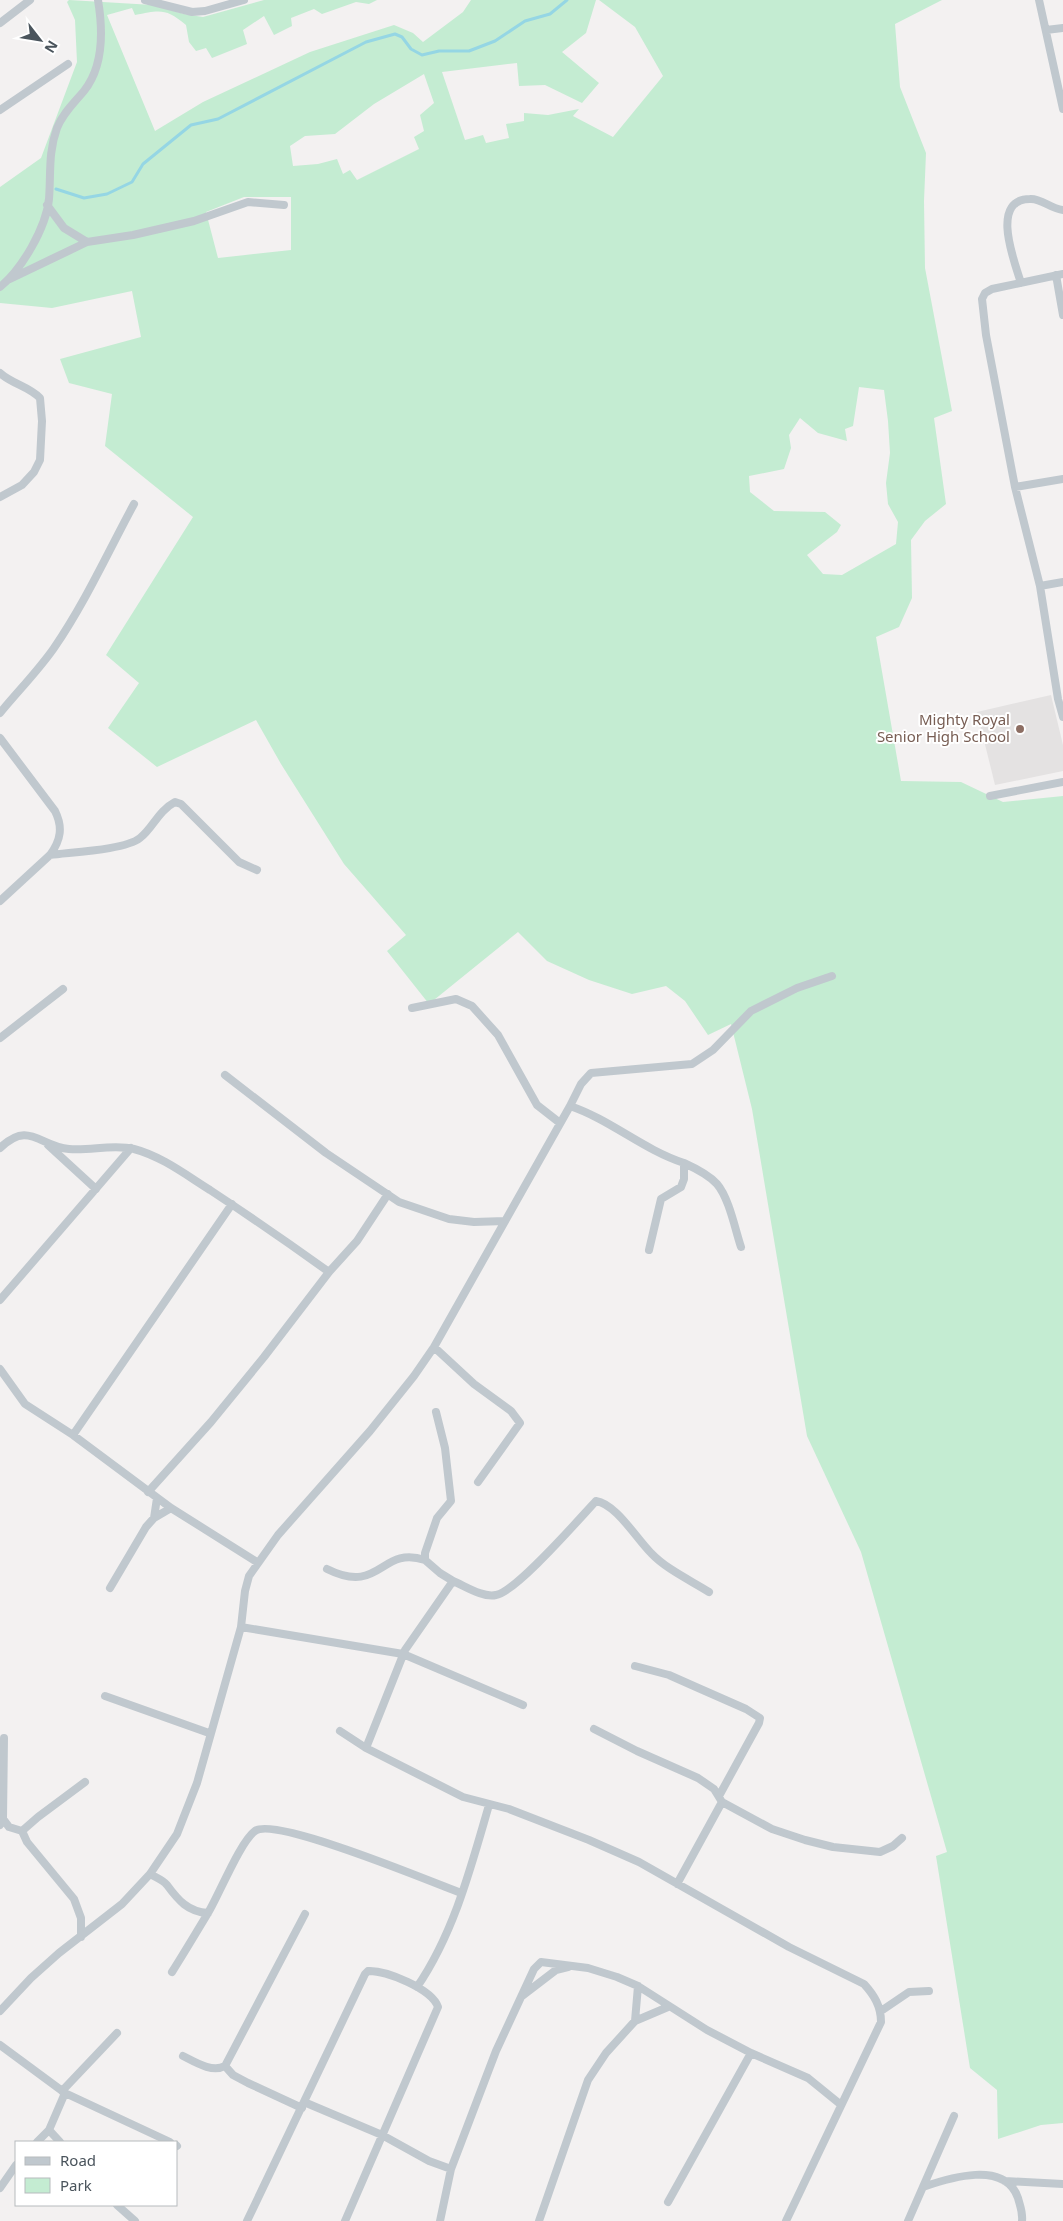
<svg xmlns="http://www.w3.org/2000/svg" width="1063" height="2221" font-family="'Noto Sans',sans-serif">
	<rect width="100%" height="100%" fill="#f3f1f1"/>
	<path fill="#e4e2e2" d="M1051,695L1063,745V771L995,785L977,712Z"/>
	<path fill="#c4ecd2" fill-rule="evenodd" d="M69,0L153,5L184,14L203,17L264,0H377L369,4L356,2L322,14L314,9L291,18L292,26L274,35L264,16L243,30L247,44L212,58L206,48L196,51L189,42L186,25C166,8 160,10 135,15L132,8L107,15L155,131L203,102L310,52L394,25L413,33L423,42L463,12L471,0H596L586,33L562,52L599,83L582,103L545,85L519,86L517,63L442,72L465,140L483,135L486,143L509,138L506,124L524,121V113L548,115L579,109L573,116L613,137L663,76L635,27L599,0H942L895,24L900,87L926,153L924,201L925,268L952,411L934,418L946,504L925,521L911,540L912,598L899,627L876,637L901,781L961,782L1003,802L1063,796V2123L1041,2125L998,2139L997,2090L970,2068L936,1856L947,1852L861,1552L807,1436L752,1109L731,1024L708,1035L685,1001L666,986L632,994L589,980L547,961L518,932L429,1004L387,951L406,935L344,864L281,764L256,720L157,767L108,728L139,683L106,655L193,517L105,446L112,394L69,383L60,359L141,337L132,291L52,308L0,303V187L41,158L77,62L75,20L67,2ZM424,74L434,103L420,115L424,131L414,137L419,149L357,180L350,170L343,174L337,159L318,164L293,166L290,146L305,136L335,134L374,104ZM244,197H291V250L218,258L206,212ZM859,387L884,390L888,421L890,453L886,483L888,504L898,522L896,544L842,575L823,574L807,555L837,532L841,525L825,512L774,511L750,492L749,476L784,469L791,448L789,435L800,418L818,433L847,441L845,429L853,426Z"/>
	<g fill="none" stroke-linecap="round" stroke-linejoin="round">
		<path stroke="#95d6e4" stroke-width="3" d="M56,189L84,198L107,194L132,182L143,164L191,125L218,119L366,42L395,34L402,37L411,49L422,55L439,51H469L495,41L525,21L550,14L567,0"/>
		<path stroke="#c0c8ce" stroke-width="8" d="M145,0L192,12L205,11L244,0
			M1039,0L1063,109
			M0,23L30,0
			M1046,30L1063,28
			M0,110L68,64
			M47,205L64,228L87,242
			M1063,274L992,289L985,293L982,299L986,335L1015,487L1040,586L1058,699L1063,717
			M1056,275L1063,315
			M10,279L87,242L133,235L194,221L248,202L284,205
			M1021,283C1015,263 989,199 1030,199C1041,198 1051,209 1063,210
			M0,287C22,269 46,228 49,199C51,174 48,153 57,128C63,113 74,103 84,91C104,66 103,30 98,0
			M0,373C12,384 28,386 40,398L42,421L40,460L34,472L22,485L0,497
			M1015,487L1063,479
			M1040,586L1063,582
			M0,713C18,691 38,671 54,648C85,603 108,552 134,504
			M0,738L55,811C63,827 61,840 50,855L0,901
			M990,796L1063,782
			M50,855C72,852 125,850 140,838C153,828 158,811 175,802L181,804L239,862L257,870
			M412,1008L456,999L472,1006L498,1035L537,1105L560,1123
			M0,1038L63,989
			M225,1075L326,1153L399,1202L449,1219L474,1222L505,1221
			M570,1106L581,1084L591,1073L692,1064L713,1050L751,1011L797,988L832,976
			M48,1145L96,1189
			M0,1148C29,1120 39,1146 69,1149C90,1151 113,1144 134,1149C161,1156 186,1175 210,1190C251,1217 290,1244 329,1272
			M684,1163C695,1168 709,1175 717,1184C729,1198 735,1229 741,1247
			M0,1300L131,1148
			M434,1347L474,1384L511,1411L520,1423L478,1482
			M0,1369L25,1404L73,1435L171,1508L257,1562
			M436,1412L445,1448L451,1501L437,1518L425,1553V1560L440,1573L453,1581
			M73,1435L232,1204
			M148,1492L211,1422L264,1357L329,1272L357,1241L388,1194
			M154,1518L157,1498
			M327,1569C381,1596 380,1545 425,1560
			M110,1588L146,1527L154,1518L171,1508
			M241,1627L403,1654L523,1705
			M635,1666L669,1675L696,1687L746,1709L760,1718L759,1723L719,1796
			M105,1696L209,1733
			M594,1729L637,1751L698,1778L714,1789L722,1802L772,1829L805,1840L833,1847L880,1852L893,1846L902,1838
			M340,1731L366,1748L463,1797L509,1809L589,1840L639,1862L789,1947L864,1984C874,1995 881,2006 881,2022L786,2221
			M366,1748L405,1650L453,1581C465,1586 483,1598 496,1595C516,1592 579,1519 596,1501C616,1504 636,1538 651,1553C666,1569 690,1580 709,1592
			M3,1819L9,1827L22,1831L27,1842L74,1899L81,1918V1937
			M0,1825L3,1819L4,1738
			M22,1831L38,1817L85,1782
			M150,1874C155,1877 163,1880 167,1885C178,1900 188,1912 208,1913
			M677,1884L722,1802
			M172,1972C184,1953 196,1933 208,1913C219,1895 240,1842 255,1831C274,1816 432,1882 461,1893
			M417,1987C454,1933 471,1867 489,1805
			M522,1996L556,1970L568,1967
			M0,2011L31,1978L59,1953L122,1904L150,1874L177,1834L197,1783L241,1627L245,1591L249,1576L278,1535L370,1431L414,1376L434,1347L570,1106C611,1120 642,1149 684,1163V1179L681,1187L661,1199L649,1250
			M881,2011L909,1992L929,1991
			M635,2021L668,2007
			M0,2045L65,2093L170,2142
			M183,2056C195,2062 212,2073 225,2066L233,2075L248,2083L302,2108
			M225,2066L305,1914
			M62,2091L117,2033
			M304,2102L382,2135L429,2161L451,2169
			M37,2142L49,2130
			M60,2142L49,2130L65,2093
			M176,2145L177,2146
			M1005,2181L1063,2184
			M923,2187C949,2178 1005,2160 1018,2198C1020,2206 1023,2212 1022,2221
			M0,2188L16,2165
			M668,2202L751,2053
			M117,2205L135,2221
			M247,2221L365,1974L368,1971C386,1970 432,1989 438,2007L345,2221
			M440,2221L451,2169L496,2051L534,1969L541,1962L588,1968L617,1977L638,1986L707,2030L751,2053L808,2078L840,2104
			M539,2221L588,2080L606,2053L635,2021L638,1986
			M908,2221L954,2116"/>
	</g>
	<circle fill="#8d6e63" stroke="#fff" stroke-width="2" cx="1020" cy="729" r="5"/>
	<g text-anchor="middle" stroke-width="4" stroke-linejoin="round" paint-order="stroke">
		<g font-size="15" fill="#785e54" stroke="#fff" text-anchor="end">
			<text x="1010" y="725">Mighty Royal<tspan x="1010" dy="17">Senior High School</tspan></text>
		</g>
	</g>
	<rect x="15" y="2141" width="162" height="65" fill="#ffffff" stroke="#b7bbbe"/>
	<rect x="25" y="2157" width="25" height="8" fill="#c0c8ce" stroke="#b7bbbe"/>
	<text x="60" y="2166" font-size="15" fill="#4a545c">Road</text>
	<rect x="25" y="2178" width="25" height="15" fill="#c4ecd2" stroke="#b7bbbe"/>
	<text x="60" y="2191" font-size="15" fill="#4a545c">Park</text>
	<g transform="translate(40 40) rotate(121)" stroke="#ffffff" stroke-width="4" paint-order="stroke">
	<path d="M0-4L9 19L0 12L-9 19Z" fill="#4a545c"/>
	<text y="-8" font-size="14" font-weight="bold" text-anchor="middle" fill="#4a545c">N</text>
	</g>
</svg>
